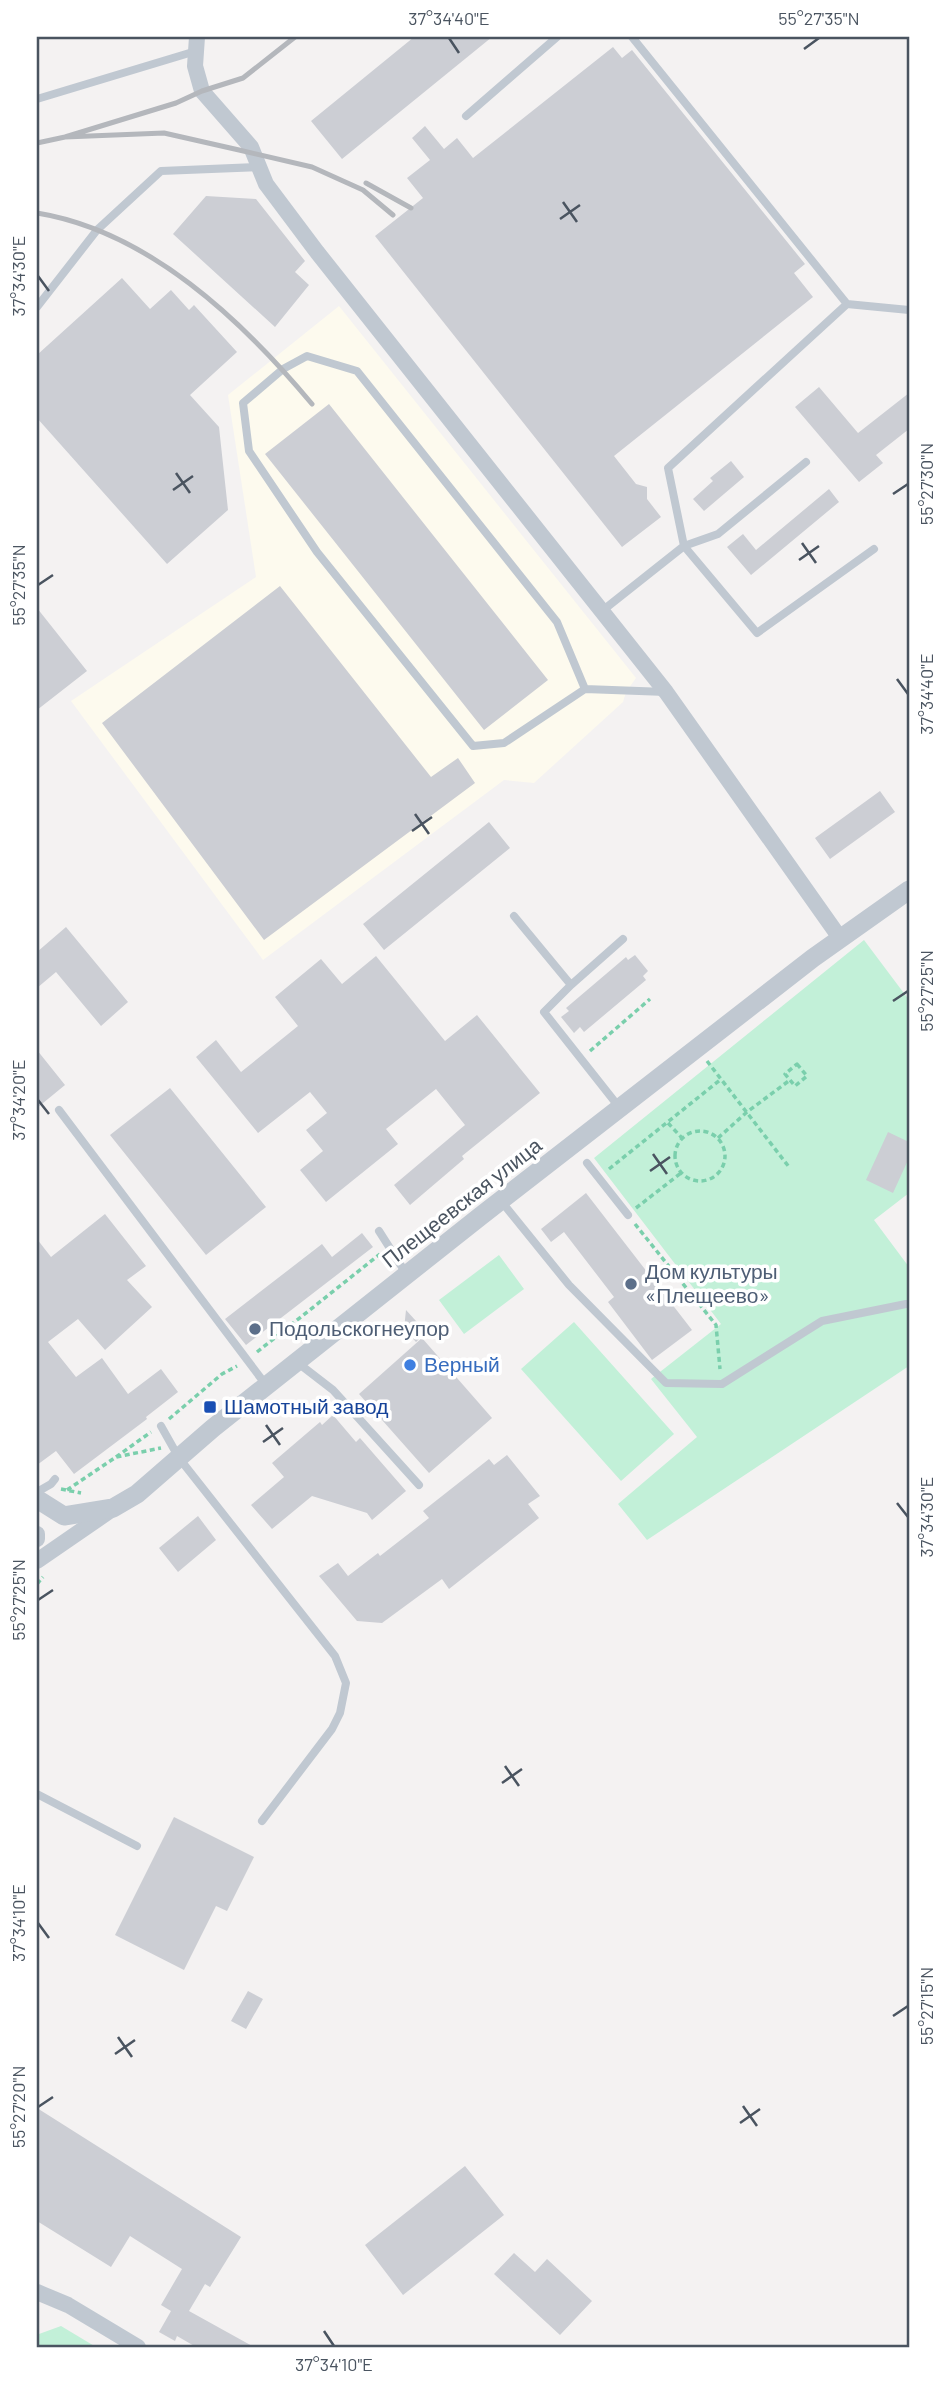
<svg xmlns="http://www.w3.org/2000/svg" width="946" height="2384" font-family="Barlow,sans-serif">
	<rect width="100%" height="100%" fill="#f4f2f2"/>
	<path fill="#fdfaee" d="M339,306L636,678L626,692L623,702L534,783L504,780L263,960L71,701L256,577L228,395Z"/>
	<path fill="#c2f0d8" d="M864,940L909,1000V1193L874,1220L909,1267V1366L647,1540L618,1504L697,1437L651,1379L721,1324L594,1158Z
		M499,1255L524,1289L464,1334L439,1300Z
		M574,1322L674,1434L621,1481L521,1369Z
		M61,2326L96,2347H37V2337L39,2334Z"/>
	<path fill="#ccced4" d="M414,37H492L342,159L311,121Z
		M613,47L622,58L632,50L805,264L794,273L813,297L614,456L636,484L647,487V499L661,517L622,547L375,236L423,198L407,178L430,160L412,138L425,126L444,149L457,138L473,158Z
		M206,196L256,199L305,261L295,272L309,285L275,327L173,234Z
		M122,278L150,309L171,290L189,310L194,305L237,352L190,395L219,427L228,510L167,564L37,418V355Z
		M819,387L858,433L909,393V429L876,455L883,463L859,482L795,407Z
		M329,404L548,680L484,730L265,454Z
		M731,461L744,477L704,511L693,499L713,481L710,478Z
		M829,489L839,502L751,575L727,547L743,534L756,550Z
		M280,586L431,777L458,758L475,783L264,940L102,723Z
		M37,608L87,671L37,710Z
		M880,791L895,812L830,859L815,838Z
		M489,822L510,848L384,950L363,924Z
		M66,927L128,1002L101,1026L56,972L37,988V952Z
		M635,955L648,971L643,976L646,980L584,1032L580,1027L574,1033L561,1017L569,1011L566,1008L626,957L628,960Z
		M376,956L445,1041L477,1015L540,1093L462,1156L464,1159L410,1205L394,1185L465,1125L436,1089L386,1129L398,1144L326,1202L300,1170L323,1151L306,1130L327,1113L310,1092L258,1133L196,1057L216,1040L241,1072L298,1026L275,997L321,959L342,984Z
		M37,1050L65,1085L37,1108Z
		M170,1088L266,1207L206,1255L110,1135Z
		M888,1132L909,1142V1158L893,1193L866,1180Z
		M586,1193L692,1330L652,1360L608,1302L614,1297L564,1232L551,1242L541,1229Z
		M105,1214L146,1266L127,1280L152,1307L105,1350L78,1319L48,1342L76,1377L102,1358L128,1394L161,1369L178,1392L146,1417L147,1419L74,1474L56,1451L37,1465V1239L51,1257Z
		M362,1233L373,1247L246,1345L225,1319L322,1244L332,1257Z
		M406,1310L426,1332L416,1342L404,1329Z
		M422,1338L492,1418L429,1473L359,1394Z
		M333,1415L356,1442L360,1438L406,1491L372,1520L367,1513L312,1496L272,1529L251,1505L284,1477L272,1463L320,1422L322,1425Z
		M507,1455L540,1496L528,1504L539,1518L449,1589L442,1579L382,1623L357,1621L319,1576L338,1563L348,1576L378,1553L380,1556L429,1518L423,1511L489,1459L494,1465Z
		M198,1516L216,1540L178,1572L159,1548Z
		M174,1817L254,1857L227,1911L216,1906L184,1970L115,1935Z
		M248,1991L263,1999L246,2029L231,2021Z
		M37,2108L241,2237L210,2287L205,2284L189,2311L254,2347H196L177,2336L175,2341L159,2332L171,2311L161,2305L182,2269L130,2236L111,2267L37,2221Z
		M465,2166L504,2215L403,2295L365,2245Z
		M514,2253L535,2272L547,2259L592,2301L560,2335L494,2274Z"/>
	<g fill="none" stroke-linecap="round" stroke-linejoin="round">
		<path stroke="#7acfac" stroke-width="3.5" stroke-dasharray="5 3.5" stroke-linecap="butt" d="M590,1051L650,999
			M707,1061L789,1167
			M797,1064L807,1076L795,1086L785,1074Z
			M668,1123L682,1138
			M675 1156a25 25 0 1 1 50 0a25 25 0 1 1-50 0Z
			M718,1138L747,1112L790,1080
			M609,1169L720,1080
			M636,1208L681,1173
			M635,1224L716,1325L720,1369
			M257,1352L380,1254
			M169,1419L222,1374L237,1366
			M116,1457L151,1432
			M61,1489L81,1493
			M67,1490L116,1457L161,1448
			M37,1584L43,1577"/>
		<path stroke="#c0c8d1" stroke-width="8" d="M632,37L847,304L668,468L684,546L757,633L874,549
			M37,99L196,51
			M466,116L557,37
			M847,304L909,310
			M37,307L97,230L161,171L259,167
			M602,611L684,546L718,534L806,462
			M585,689L557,622L357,371L307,356L283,369L243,403L249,451L317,552L473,746L504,743L585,689L666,692
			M514,916L571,985L544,1012L619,1107
			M571,985L623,939
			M59,1110L266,1385
			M587,1163L628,1215
			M501,1201L569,1285L666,1383L722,1384L822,1321L906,1304
			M379,1231L407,1275
			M298,1363L333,1390L419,1485
			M161,1426L179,1458L335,1656L346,1683L340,1713L332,1729L262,1821
			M37,1492L51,1484L55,1479
			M37,1794L137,1846"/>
		<path stroke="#c0c8d1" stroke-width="16" d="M197,37L195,66L202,91L251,147L266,184L317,252L666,692L840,938
			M37,1534V1539
			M37,1561L111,1510
			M37,2292L68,2305L138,2347"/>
		<path stroke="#c0c8d1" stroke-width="19" d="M37,1499L64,1516L113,1508L137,1494L213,1428L482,1215L813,958L909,890"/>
		<path stroke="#b4b7bc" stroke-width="5" d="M65,137L164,133L239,150L312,167L363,190L393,215
			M37,143L65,137L176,103L202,91L243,78L295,37
			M366,183L411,208
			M37,213C148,231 242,320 312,404"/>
	</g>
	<path fill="none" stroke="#4a5460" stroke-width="2.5" d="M449,38L459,53M804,49L819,38M563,202L577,222M560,219L580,205M38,276L49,291M176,473L190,493M173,490L193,476M893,494L908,484M802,543L816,563M799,560L819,546M38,585L53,575M897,679L908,694M415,814L429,834M412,831L432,817M893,1001L908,991M38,1100L49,1114M653,1154L667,1174M650,1171L670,1157M266,1425L280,1445M263,1442L283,1428M897,1503L908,1517M38,1600L53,1590M505,1766L519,1786M502,1783L522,1769M38,1923L49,1938M893,2016L908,2006M118,2037L132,2057M115,2054L135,2040M743,2106L757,2126M38,2107L53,2097M740,2123L760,2109M324,2331L334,2346"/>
	<g fill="#5c6f8a" stroke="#fff" stroke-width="2.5">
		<circle cx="631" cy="1284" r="7"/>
		<circle cx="255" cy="1329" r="7"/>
	</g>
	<circle fill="#3f7fe0" stroke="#fff" stroke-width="2.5" cx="410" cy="1365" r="7"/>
	<rect fill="#1a4fb4" stroke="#fff" stroke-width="2.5" x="203" y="1400" width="14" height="14" rx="3.5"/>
	<g text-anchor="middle" stroke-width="7" stroke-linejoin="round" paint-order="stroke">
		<g font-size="21" fill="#4a5460" stroke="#fff">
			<text transform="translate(462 1203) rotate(-38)" y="7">Плещеевская улица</text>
		</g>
		<g font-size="21" fill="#4e5e75" stroke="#fff" text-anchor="start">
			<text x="645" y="1279">Дом культуры<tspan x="645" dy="24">«Плещеево»</tspan></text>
			<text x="269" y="1336">Подольскогнеупор</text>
		</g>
		<g font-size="21" fill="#366cbe" stroke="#fff" text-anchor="start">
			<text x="424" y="1372">Верный</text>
		</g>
		<g font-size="21" fill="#164399" stroke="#fff" text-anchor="start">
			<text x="224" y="1414">Шамотный завод</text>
		</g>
	</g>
	<rect width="946" height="2384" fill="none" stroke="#ffffff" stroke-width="77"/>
	<rect x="38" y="38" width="870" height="2308" fill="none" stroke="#4a5460" stroke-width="2.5"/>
	<g font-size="18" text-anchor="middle" fill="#4a5460">
		<text x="449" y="25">37°34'40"E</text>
		<text x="819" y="25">55°27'35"N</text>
		<text transform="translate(19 276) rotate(-90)" y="6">37°34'30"E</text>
		<text transform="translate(927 484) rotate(-90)" y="6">55°27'30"N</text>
		<text transform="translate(19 585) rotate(-90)" y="6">55°27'35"N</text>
		<text transform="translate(927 694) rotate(-90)" y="6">37°34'40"E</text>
		<text transform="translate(927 991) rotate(-90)" y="6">55°27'25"N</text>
		<text transform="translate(19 1100) rotate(-90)" y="6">37°34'20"E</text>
		<text transform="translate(927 1517) rotate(-90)" y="6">37°34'30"E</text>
		<text transform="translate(19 1600) rotate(-90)" y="6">55°27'25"N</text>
		<text transform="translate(19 1923) rotate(-90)" y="6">37°34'10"E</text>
		<text transform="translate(927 2006) rotate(-90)" y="6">55°27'15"N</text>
		<text transform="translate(19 2107) rotate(-90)" y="6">55°27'20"N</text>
		<text x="334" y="2371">37°34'10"E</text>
	</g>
</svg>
